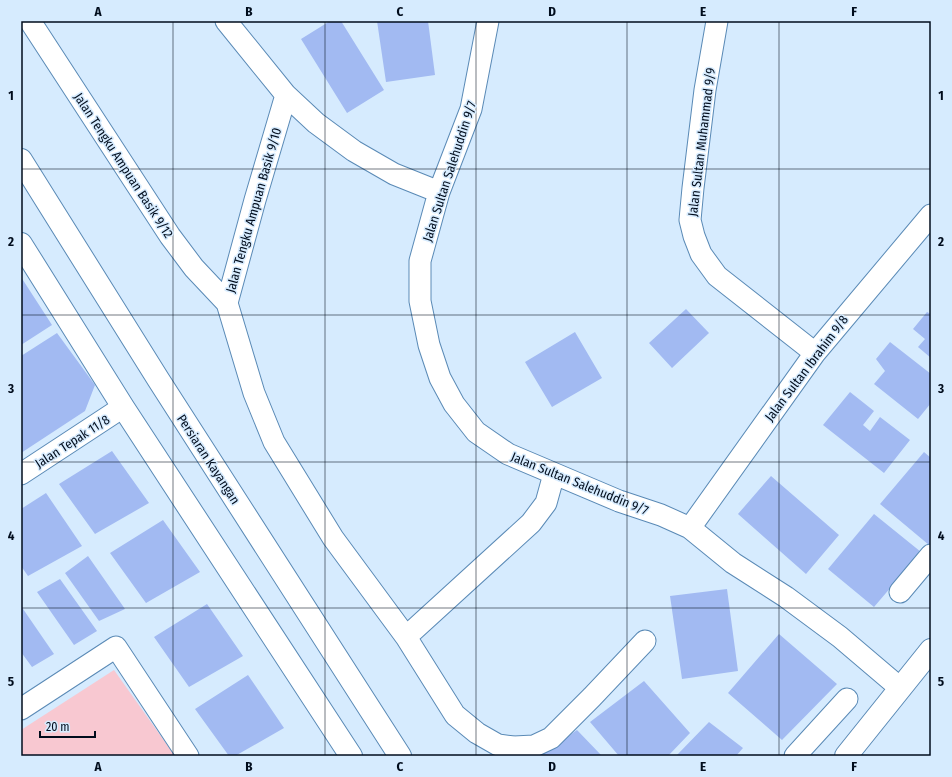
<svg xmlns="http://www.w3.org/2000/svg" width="952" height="777" font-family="'Fira Sans Condensed',sans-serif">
	<rect width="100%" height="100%" fill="#d6ebfe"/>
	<path fill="#f8c8d1" d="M114,670L175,756H21V730Z"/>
	<path fill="#a2baf2" d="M330,21H341L384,90L347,113L301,39Z
		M377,21H428L435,75L386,82Z
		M21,277L52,325L21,345Z
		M686,309L709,333L672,368L649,343Z
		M927,312L931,314V358L918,347L925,339L913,329Z
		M575,332L602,378L552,407L525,362Z
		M57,333L95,385L85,411L21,453V356Z
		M890,342L931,374V403L918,419L874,384L885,371L876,359Z
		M850,392L874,411L863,425L870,431L880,417L910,440L884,473L823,425Z
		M112,451L149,503L95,534L59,484Z
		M924,452L931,458V543L929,545L880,504Z
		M771,476L839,535L806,574L738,514Z
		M46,493L82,546L28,576L21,566V509Z
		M874,514L921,552L874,607L828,569Z
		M163,520L200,572L146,603L110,553Z
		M88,556L125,609L99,621L65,573Z
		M60,579L97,631L74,645L37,592Z
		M727,589L738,671L682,679L670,596Z
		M207,604L243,656L189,687L154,637Z
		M21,606L54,654L32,667L21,652Z
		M779,634L837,684L782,740L728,693Z
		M248,675L284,728L235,756H229L195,709Z
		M644,681L690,733L668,756H619L590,722Z
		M709,722L743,748L736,756H676Z
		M577,730L602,756H540Z"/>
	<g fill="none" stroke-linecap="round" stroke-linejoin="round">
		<defs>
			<path id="minor" d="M30,21L170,236L194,268L227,303
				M226,21L286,95L316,123L354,151L394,174L439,192
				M488,21L471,109L439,192L420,261V301L429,345L440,378L454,404L476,432L508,454L619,501L661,515L690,528L733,563L786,597L840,637L900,688
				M717,21L705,90L693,188L690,220L694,236L701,254L717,276L815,353
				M286,95L255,200L227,303L254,393L274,442L333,538L406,637L455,715L477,733L498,745L514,747L534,746L551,738L592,697L645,641
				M21,474L123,407
				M690,528L815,353L931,215
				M900,592L931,555
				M406,637L531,523L546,503L554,474
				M21,709L116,647L188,756
				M795,756L847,699"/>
			<path id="tertiary" d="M846,756L931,650"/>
			<path id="primary" d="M21,160L158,379L400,756
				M21,244L123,407L351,756"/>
		</defs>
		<use href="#minor" stroke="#5a8ab6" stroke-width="23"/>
		<use href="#tertiary" stroke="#5a8ab6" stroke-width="24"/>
		<use href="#primary" stroke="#5a8ab6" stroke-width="24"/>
		<use href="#minor" stroke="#fff" stroke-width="21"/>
		<use href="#tertiary" stroke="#fff" stroke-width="22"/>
		<use href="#primary" stroke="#fff" stroke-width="22"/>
	</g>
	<path fill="none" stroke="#000c1c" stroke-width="1" stroke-opacity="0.55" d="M173,21V756M325,21V756M476,21V756M627,21V756M779,21V756M21,169H931M21,315H931M21,462H931M21,608H931"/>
	<g text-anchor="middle" stroke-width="3" stroke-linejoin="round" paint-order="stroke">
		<g font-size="13" fill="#000c1c" stroke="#d6ebfe">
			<text transform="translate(701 142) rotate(-83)" y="5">Jalan Sultan Muhammad 9/9</text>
			<text transform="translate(124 165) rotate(57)" y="5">Jalan Tengku Ampuan Basik 9/12</text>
			<text transform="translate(449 171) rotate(-72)" y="5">Jalan Sultan Salehuddin 9/7</text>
			<text transform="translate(253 210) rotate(-74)" y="5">Jalan Tengku Ampuan Basik 9/10</text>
			<text transform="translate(806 368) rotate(-53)" y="5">Jalan Sultan Ibrahim 9/8</text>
			<text transform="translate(72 441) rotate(-33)" y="5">Jalan Tepak 11/8</text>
			<text transform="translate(209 459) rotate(57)" y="5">Persiaran Kayangan</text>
			<text transform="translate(580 483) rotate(22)" y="5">Jalan Sultan Salehuddin 9/7</text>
		</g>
	</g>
	<rect width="952" height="777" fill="none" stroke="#d6ebfe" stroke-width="44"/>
	<path d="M40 731v6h55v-6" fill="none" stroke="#000c1c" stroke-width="2"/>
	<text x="46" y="731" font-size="12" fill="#000c1c" stroke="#d6ebfe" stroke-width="3" paint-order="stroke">20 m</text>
	<rect x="22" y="22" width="908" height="733" fill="none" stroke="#000c1c" stroke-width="1.5"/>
	<g font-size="13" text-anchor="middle" font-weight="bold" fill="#000c1c">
		<text x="98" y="16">A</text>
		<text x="249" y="16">B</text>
		<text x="400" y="16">C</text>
		<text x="552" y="16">D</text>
		<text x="703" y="16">E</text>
		<text x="854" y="16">F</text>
		<text x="11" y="100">1</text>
		<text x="941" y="100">1</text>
		<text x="11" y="246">2</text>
		<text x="941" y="246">2</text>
		<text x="11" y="393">3</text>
		<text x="941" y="393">3</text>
		<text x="11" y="540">4</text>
		<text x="941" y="540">4</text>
		<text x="11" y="686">5</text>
		<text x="941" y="686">5</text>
		<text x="98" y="771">A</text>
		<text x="249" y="771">B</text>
		<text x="400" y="771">C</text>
		<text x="552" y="771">D</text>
		<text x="703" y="771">E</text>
		<text x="854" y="771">F</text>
	</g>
</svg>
